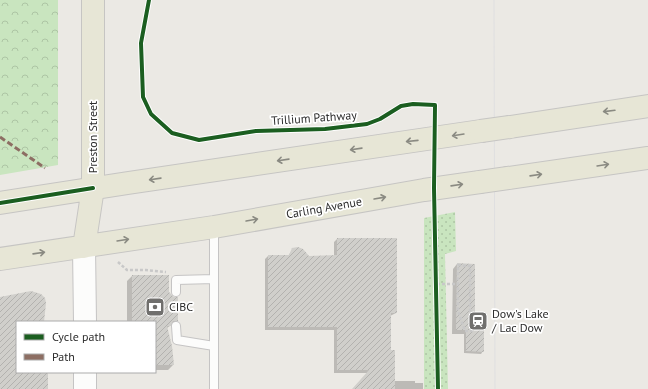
<svg xmlns="http://www.w3.org/2000/svg" width="648" height="389" font-family="'PT Sans',sans-serif">
	<defs>
		<pattern id="grass-dots" width="8" height="8" patternUnits="userSpaceOnUse"><rect width="8" height="8" fill="#c9e5bf"/><path d="M2 2h.1M6 6h.1" fill="none" stroke="#adc5a4" stroke-width="1.8" stroke-linecap="round"/></pattern>
		<pattern id="park-crowns" width="20" height="18" patternUnits="userSpaceOnUse"><rect width="20" height="18" fill="#c9e5bf"/><path d="M2 6a3 3 0 1 1 6 0M12 15a3 3 0 1 1 6 0" fill="none" stroke="#adc5a4"/></pattern>
		<pattern id="building-hatch" width="6" height="6" patternUnits="userSpaceOnUse"><rect width="6" height="6" fill="#d0cfcb"/><path d="M-1 1l2-2M0 6l6-6M5 7l2-2" fill="none" stroke="#b3b2af"/></pattern>
	</defs>
	<rect width="100%" height="100%" fill="#ebe9e4"/>
	<path fill="url(#grass-dots)" d="M455,212L456,251L445,254L448,389H424V218Z"/>
	<path fill="url(#park-crowns)" d="M0,0H58V165L0,175Z"/>
	<path fill="#0003" d="M337,239H396V313L390,316V351L394,381H415V383H423V389H353L368,373H334V330H265V259L268,256H288L293,249L309,257L334,256V242Z
		M457,264L474,265V329L483,351L481,354L464,353V334H452L453,269Z
		M132,276L168,292L177,321L167,328L173,365L168,370H155V322H127V281Z"/>
	<path fill="url(#building-hatch)" d="M337,238H397V313H391V350H395V389H352L369,370H337V327H268V255H289L292,248L298,247L303,249L309,256L337,255Z
		M457,263L475,264V330H456Z
		M132,275H169V292L174,297H178V321H173L171,326H167L172,346L174,365H155V322H132Z
		M31,291L41,294L45,298L46,303L44,322H17V372H48V389H0V297Z
		M466,330H484V352L466,351Z"/>
	<g fill="none" stroke-linecap="round" stroke-linejoin="round">
		<defs>
			<path id="lane" d="M214,228V389
				M176,292V280L214,279
				M176,326L177,340L214,346"/>
			<path id="secondary" d="M84,247L85,322
				M85,372V389"/>
			<path id="primary" d="M510,127L648,106
				M508,178L648,158
				M0,203L128,183L481,131
				M84,247L93,188V0
				M0,259L214,227L424,190L480,182"/>
		</defs>
		<use href="#lane" stroke="#c5c4c4" stroke-width="10"/>
		<use href="#secondary" stroke="#c5c4c4" stroke-width="24"/>
		<use href="#primary" stroke="#c6c5c3" stroke-width="24"/>
		<path stroke="#c8c8c8" stroke-width="2.5" stroke-dasharray="3 2" stroke-linecap="butt" d="M118,262L127,270H146L166,272
			M437,284H458
			M473,331H465L458,311V265L470,266V322L476,324"/>
		<use href="#lane" stroke="#fcfcfb" stroke-width="8"/>
		<use href="#secondary" stroke="#fcfcfb" stroke-width="22"/>
		<use href="#primary" stroke="#e7e6d6" stroke-width="22"/>
		<path stroke="#dfdfe0" stroke-width="1" d="M494,0L495,389"/>
		<defs>
			<path id="primary-bridge" d="M481,131L510,127
				M480,182L508,178"/>
		</defs>
		<use href="#primary-bridge" stroke="#c6c5c3" stroke-width="24" stroke-linecap="butt"/>
		<use href="#primary-bridge" stroke="#e7e6d6" stroke-width="22"/>
		<path stroke="#8d6e63" stroke-width="3" stroke-dasharray="6 3" stroke-linecap="butt" d="M0,137L45,168"/>
		<defs>
			<path id="cycleway" d="M149,0L141,43L143,97L151,114L172,133L199,140L256,131L325,129L367,124L380,119L401,106L413,104L435,105L434,188L438,389
				M0,203L93,188"/>
		</defs>
		<use href="#cycleway" stroke="#fff" stroke-width="6"/>
		<use href="#cycleway" stroke="#1b5e20" stroke-width="4"/>
	</g>
	<defs><path id="oneway-shaft" d="M-6 0H5M1.5-3L5.5 0L1.5 3" fill="none" stroke-width="1.6" stroke-linecap="round" stroke-linejoin="round"/></defs>
	<g stroke="#8a8a82">
		<use href="#oneway-shaft" transform="translate(609 111) rotate(173)"/>
		<use href="#oneway-shaft" transform="translate(458 135) rotate(171)"/>
		<use href="#oneway-shaft" transform="translate(412 141) rotate(174)"/>
		<use href="#oneway-shaft" transform="translate(356 149) rotate(172)"/>
		<use href="#oneway-shaft" transform="translate(283 160) rotate(172)"/>
		<use href="#oneway-shaft" transform="translate(603 165) rotate(-9)"/>
		<use href="#oneway-shaft" transform="translate(536 175) rotate(-8)"/>
		<use href="#oneway-shaft" transform="translate(155 179) rotate(172)"/>
		<use href="#oneway-shaft" transform="translate(457 185) rotate(-8)"/>
		<use href="#oneway-shaft" transform="translate(380 198) rotate(-10)"/>
		<use href="#oneway-shaft" transform="translate(252 220) rotate(-10)"/>
		<use href="#oneway-shaft" transform="translate(123 240) rotate(-9)"/>
		<use href="#oneway-shaft" transform="translate(39 253) rotate(-8)"/>
	</g>
	<defs>
		<symbol id="bank-square" viewBox="-11 -11 22 22"><rect x="-9" y="-9" width="18" height="18" rx="4" fill="#706f6d" stroke="#fff"/><path d="M-6-4H6V4H-6ZM0-2.3a2.3 2.3 0 1 0 0 4.6a2.3 2.3 0 1 0 0-4.6Z" fill="#fff"/></symbol>
		<symbol id="station-square" viewBox="-11 -11 22 22"><rect x="-9" y="-9" width="18" height="18" rx="4" fill="#706f6d" stroke="#fff"/><path d="M-3-6H3Q5-6 5-4V2Q5 4 3 4L4.5 6H3L1.5 4h-3L-3 6H-4.5L-3 4Q-5 4-5 2V-4Q-5-6-3-6ZM-3.5-4v3h7v-3ZM-3.5 1v1.5H-2V1ZM2 1v1.5H3.5V1Z" fill="#fff"/></symbol>
	</defs>
	<g fill-rule="evenodd">
		<use href="#bank-square" x="144" y="296" width="22" height="22"/>
		<use href="#station-square" x="467" y="310" width="22" height="22"/>
	</g>
	<g text-anchor="middle" stroke-width="3.5" stroke-linejoin="round" paint-order="stroke">
		<g font-size="12" fill="#2d2d2d" stroke="#fff">
			<text transform="translate(314 118) rotate(-4)" y="4">Trillium Pathway</text>
			<text transform="translate(93 137) rotate(-90)" y="4">Preston Street</text>
			<text transform="translate(324 208) rotate(-10)" y="4">Carling Avenue</text>
		</g>
		<g font-size="12" fill="#2d2d2d" stroke="#fff" text-anchor="start">
			<text x="169" y="311">CIBC</text>
			<text x="492" y="318">Dow's Lake<tspan x="492" dy="14">/ Lac Dow</tspan></text>
		</g>
	</g>
	<rect x="16" y="321" width="140" height="52" fill="#ffffff" stroke="#ababab"/>
	<rect x="24" y="334" width="20" height="6" fill="#1b5e20" stroke="#ababab"/>
	<text x="52" y="341" font-size="12" fill="#2d2d2d">Cycle path</text>
	<rect x="24" y="354" width="20" height="6" fill="#8d6e63" stroke="#ababab"/>
	<text x="52" y="361" font-size="12" fill="#2d2d2d">Path</text>
</svg>
